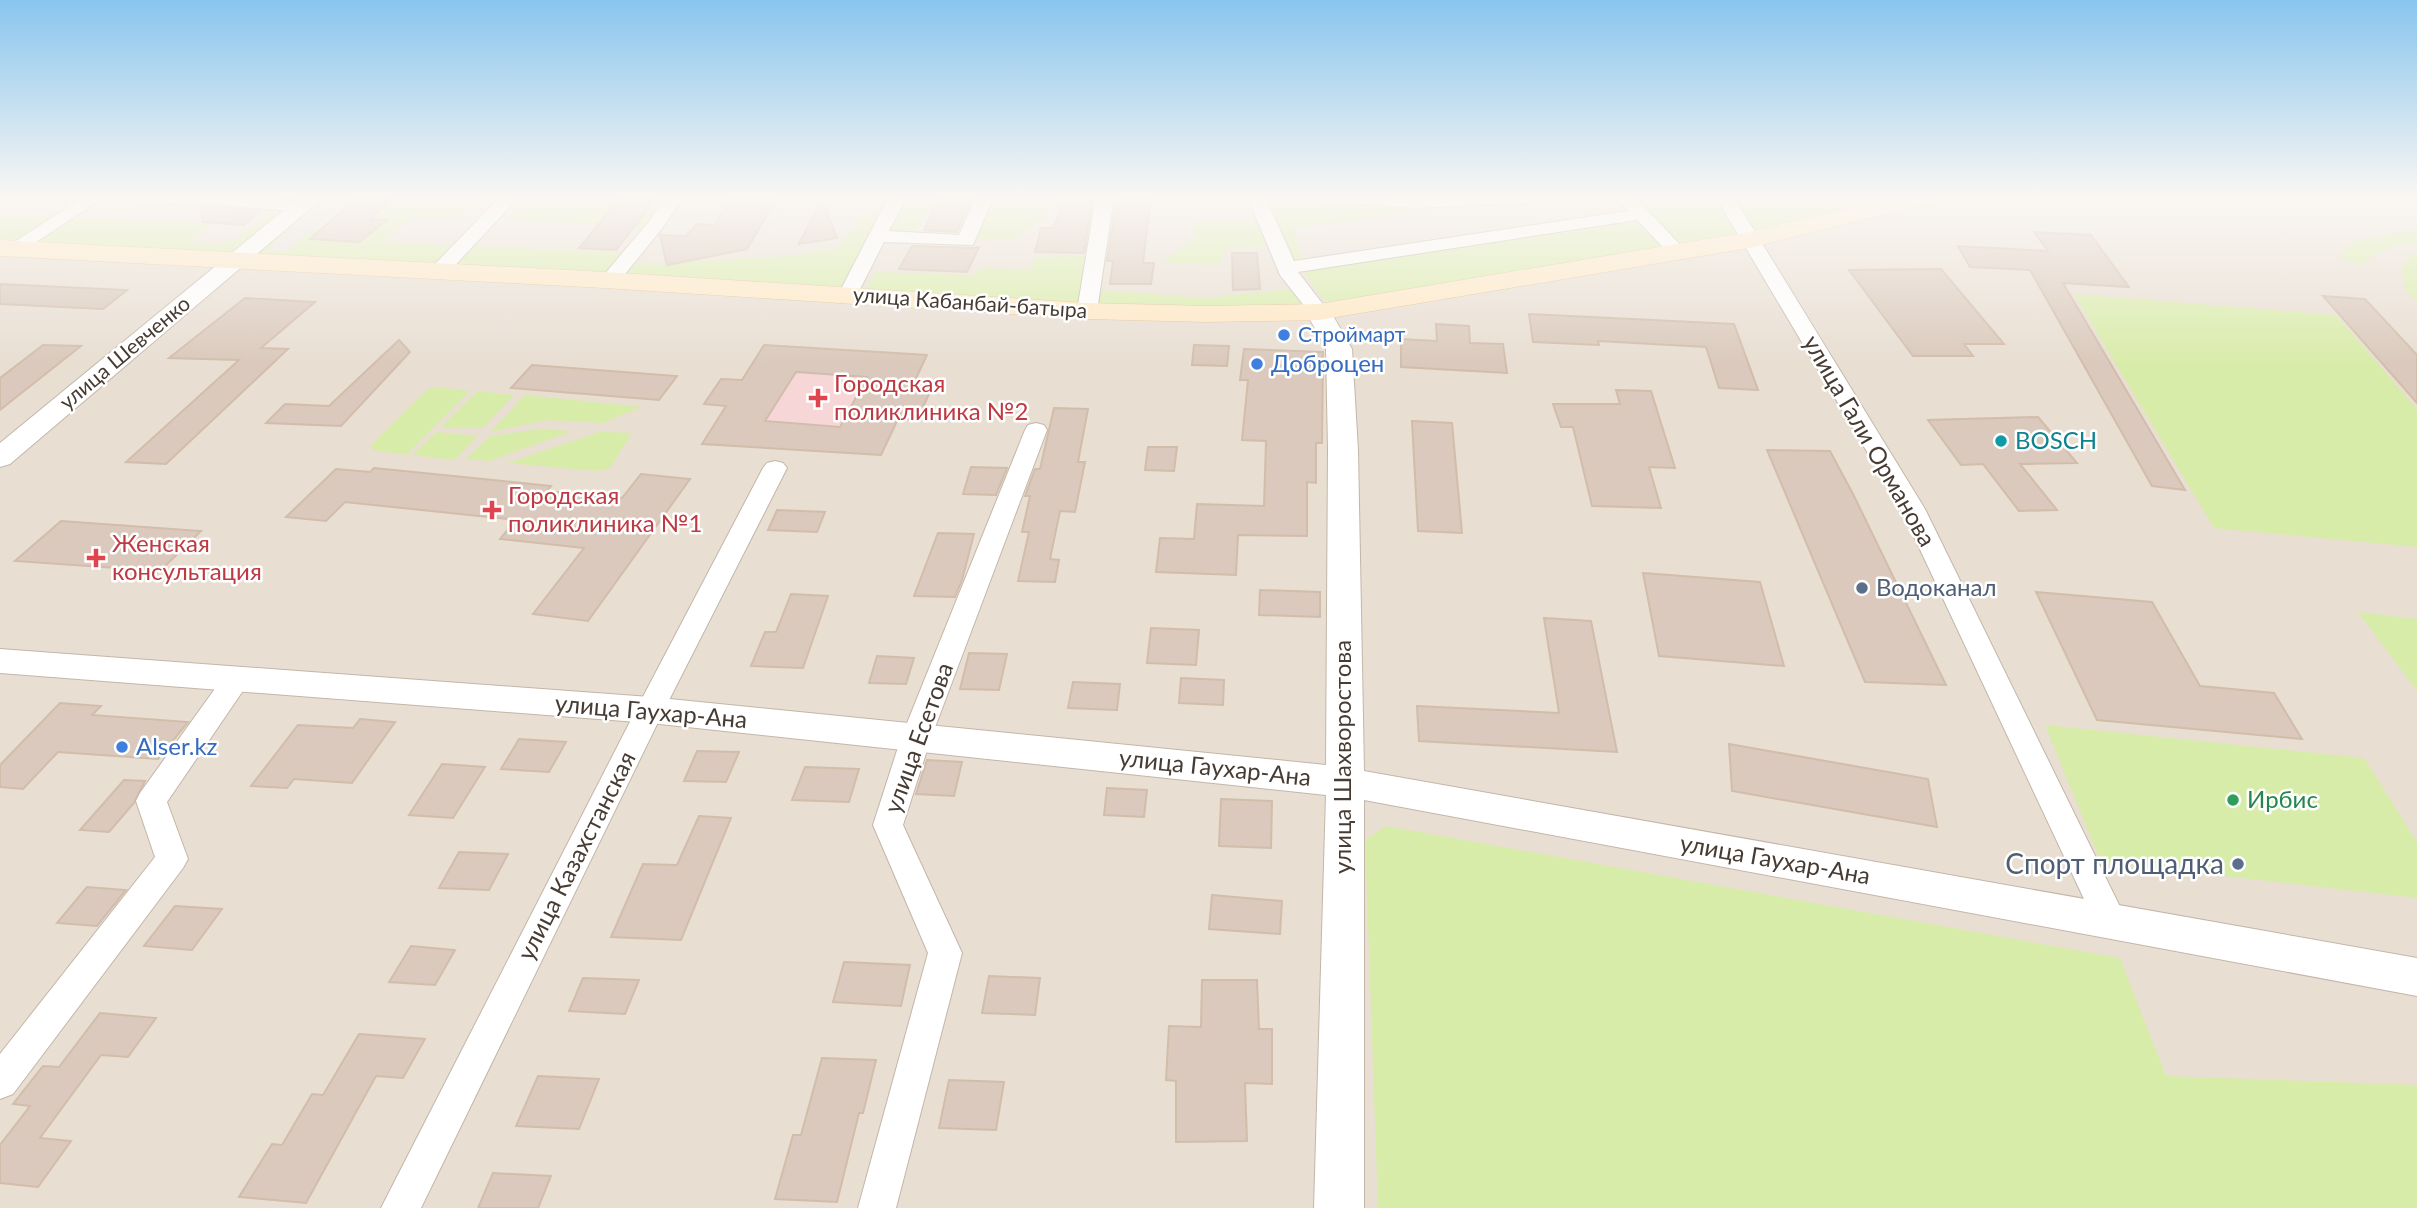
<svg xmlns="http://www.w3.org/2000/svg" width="2417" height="1208" font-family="Lato,sans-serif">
	<rect width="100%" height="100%" fill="#f4ede4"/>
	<path fill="#e8ded2" d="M0,196H2417V1208H0Z"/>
	<path fill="#f6d6d7" d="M764,345L927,355L915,379L895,390L930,392L917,420L882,419L893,430L881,455L702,444L744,407L704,404L721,379L761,381Z"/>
	<path fill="#d8eca9" d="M398,196H480L456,219L410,217L384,242L625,253L606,279L253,258L289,229L360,233Z
		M533,196H612L605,205L659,211L644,228L509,219Z
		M907,196H933L915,234L890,231Z
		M994,196H1051L1045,214L1015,239L974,241Z
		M1260,196L1414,205L1482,203L1295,228L1301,261L1290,262Z
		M1631,196H1716L1736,235L1328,304L1300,269L1652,215Z
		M1738,196H1888L1891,197L1752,235Z
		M246,206L292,210L234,258L0,245V215L213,223L189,242L228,244L271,213L239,212Z
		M884,215L844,290L621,274L628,265L787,256L838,248L861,216Z
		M1194,222H1259L1267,246L1228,248L1218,265L1162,262L1194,239Z
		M2417,228V243C2395,246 2377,250 2361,265L2338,257L2354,242Z
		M2417,253V302L2406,290L2401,271L2410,256Z
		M1086,256L1079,305L865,290L876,272L970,275L983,268L1030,270L1036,257Z
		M1289,289L1309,308H1093L1102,290L1206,298Z
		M2074,294L2336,315L2417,409V547L2214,528Z
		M436,387L470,391L406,455L373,450L371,445L427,390Z
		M478,391L514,395L483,428L441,427Z
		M525,395L642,407L602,423L546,420L491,432Z
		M539,429L572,431L489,461L466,459L490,436Z
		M437,432L477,436L455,460L412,455Z
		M600,432L632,433L610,468L596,471L508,463Z
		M2358,612L2417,619V691Z
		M2045,725L2364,758L2417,842V898L2101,862Z
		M1386,826L2120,958L2166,1076L2417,1085V1208H1378L1365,840Z"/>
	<path fill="#e4e0dd" d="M330,196H351L288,251L265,252Z
		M678,196H728L719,210H783L774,225L664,219Z"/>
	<path fill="#dac9bc" stroke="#d2bdab" stroke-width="2" fill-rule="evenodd" d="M359,196H395L370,219L387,220L359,242L310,239Z
		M622,196H658L616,250L579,248Z
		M733,196H778L747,249L667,265L660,235L686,236L697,224L714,225Z
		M940,196H973L957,232L924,230Z
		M1125,196H1151L1143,263H1154L1151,284H1110L1113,261H1107L1116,203L1123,204Z
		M822,199L837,238L799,244Z
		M1064,201L1092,202L1084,253L1035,252L1041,228H1053Z
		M202,207L224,208L261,211L244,225L202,222Z
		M2034,232L2091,235L2129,287L2063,283L2185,490L2152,486L2030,270L1970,267L1958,246L2048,251Z
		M912,246L973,248L979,247L967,272L899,269Z
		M1232,253H1257L1260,289L1233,290Z
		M1941,269L2004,344H1964L1973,356H1913L1849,270Z
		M0,284L127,290L103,309L0,304Z
		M2323,296L2365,299L2417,355V403Z
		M245,298L315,302L261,348L288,349L166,464L126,462L239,360L169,358Z
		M1529,314L1734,324L1758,390L1719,388L1706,347L1598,341L1599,345L1533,342Z
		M1436,324L1469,326L1470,343L1503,344L1507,373L1401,367V339L1437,341Z
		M399,340L410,352L341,426L266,423L285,404L329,406Z
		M43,345L81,346L0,410V378Z
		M764,345L927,355L910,391L930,392L917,420L898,419L881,455L702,444L726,406L704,404L721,379L742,380ZM796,372L867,377L840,427L765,421Z
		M1194,345L1229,346L1227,366L1192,365Z
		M1244,349L1323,352L1322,443H1316V483L1307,482V536L1238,535L1236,575L1156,572L1160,538L1194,539L1197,504L1264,506L1266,441L1242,440L1248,380H1240Z
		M532,365L677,376L659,400L511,388Z
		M1616,390L1651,391L1675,468L1649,467L1661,508L1592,506L1573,427H1561L1553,404H1620Z
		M1054,408L1088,409L1078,462H1085L1075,512L1060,511L1050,559L1059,560L1055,582L1018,581L1029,532H1022L1030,496H1025L1035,469H1040Z
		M2038,417L2077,463L2020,464L2057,510L2019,511L1983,464L1961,465L1928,420Z
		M1412,421L1452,423L1462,533L1418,531Z
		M1148,447H1177L1174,471L1145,470Z
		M1767,450L1830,451L1853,494L1946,685L1865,682Z
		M971,467L1007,468L996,495L963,494Z
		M374,468L551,486L547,491L622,498L641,474L690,479L588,621L533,614L584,548L500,539L516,520L345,502L326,521L286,517L336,469L370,472Z
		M777,510L825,512L817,532L768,530Z
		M61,521L201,531L160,571L15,561Z
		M938,533L974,534L962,580L955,597L914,596Z
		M1643,573L1760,582L1784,666L1659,656Z
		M1260,590L1320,592V617L1259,615Z
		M2036,592L2152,602L2200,686L2274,693L2302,739L2097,720Z
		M791,594L828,596L803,668L751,666L765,632H776Z
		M1544,618L1591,621L1617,752L1419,741L1417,706L1559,713Z
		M1151,628L1199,630L1196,665L1147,663Z
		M969,653L1007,654L999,690L960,689Z
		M877,656L914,658L906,684L869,683Z
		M1181,678L1224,680L1223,705L1179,703Z
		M1073,682L1120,684L1117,710L1068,708Z
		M60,703L101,706L92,715L188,722L158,759L58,752L23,789L0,787V765Z
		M360,719L395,722L352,783L294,779L287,788L251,786L298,725L353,728Z
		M519,739L566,742L549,772L501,769Z
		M1729,744L1928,779L1937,827L1732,791Z
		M697,751L739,752L726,782L684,781Z
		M927,760L962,762L954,796L916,794Z
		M442,764L485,767L453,818L409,815Z
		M805,767L859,769L849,802L792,800Z
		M124,780L145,781L134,803L109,832L80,830Z
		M1107,788L1147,790L1144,817L1104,815Z
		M1221,799L1272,801L1271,848L1219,846Z
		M699,816L731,818L681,940L611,937L643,864L677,865Z
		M459,852L508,854L489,890L439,888Z
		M87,887L126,890L97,926L57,923Z
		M1212,895L1282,901L1280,934L1209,929Z
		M175,906L222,909L192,950L144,946Z
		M411,946L455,950L435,985L389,982Z
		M844,962L910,965L901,1006L833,1002Z
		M989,976L1040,978L1035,1015L982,1013Z
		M583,978L639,980L625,1014L569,1011Z
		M1202,980H1257L1259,1029H1272V1084L1245,1083L1247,1141L1176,1142V1081L1166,1080L1169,1026L1201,1027Z
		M100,1013L156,1018L128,1057L101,1055L40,1138L71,1141L38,1187L0,1183V1145L30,1106L13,1104L43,1066L59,1067Z
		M359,1034L425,1039L403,1078L376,1076L306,1203L239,1197L272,1144L282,1145L312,1094L323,1095Z
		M822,1058L876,1060L863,1113H859L837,1202L775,1199L793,1135H801Z
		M538,1076L599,1079L579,1129L516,1126Z
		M949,1080L1004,1082L996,1130L939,1128Z
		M493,1173L551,1176L538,1208H478Z"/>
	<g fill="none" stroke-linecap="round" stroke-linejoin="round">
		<defs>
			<path id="minor" d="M85,196H106L21,252L14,254L5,248Z
				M113,196C141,194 296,192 309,207L300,212L224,205L122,201Z
				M501,196H520L447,274H433L430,270L433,266Z
				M665,196H683L664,226L617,284H603L600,280L603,276L651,219Z
				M889,196H907L889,231L959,235L976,196H994L973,245L884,242L855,299H841L838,295Z
				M1096,196H1114L1097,311L1094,315H1080L1077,311Z
				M1247,196H1265L1294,261L1628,211L1615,196H1634L1687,252L1678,258L1671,256L1637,220L1298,272L1329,312L1326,316H1312L1280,275Z
				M1302,196H1540L1537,200L1525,203L1416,208L1311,201Z
				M1715,196H1733L1925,509L2127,921L2123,931L2111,935L2099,931L1901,509Z
				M1036,423L1044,425L1047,430L931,738L903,825L962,953L896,1208H858L928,953L873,825L901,738L1025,430L1028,425Z
				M775,461L783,463L787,468L664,710L421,1208H381L636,710L763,468L767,463Z
				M237,669L247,672L251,679L167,802L188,859L183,868L13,1094L0,1099V1054L155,857L136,801L140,793L227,672Z"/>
			<path id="tertiary" d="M301,196H325L10,464L0,467V443Z
				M1319,304L1328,307L1352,349L1358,450L1364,771L2417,958V996L1364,800V1208H1314L1326,795L650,723L0,673V649L650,697L1326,765L1328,450L1326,349L1306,312L1310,307Z"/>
			<path id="secondary" d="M1900,196H1942L1939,201L1749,248L1319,320L1207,322L1087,319L605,288L0,256V240L605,272L1087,303L1207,306L1319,304L1749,232Z"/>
		</defs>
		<use href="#minor" stroke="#c3b6a9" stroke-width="2"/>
		<use href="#tertiary" stroke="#c3b6a9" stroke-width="2"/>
		<use href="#secondary" stroke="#dcbd91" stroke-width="1"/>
		<use href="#minor" fill="#fff" fill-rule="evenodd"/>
		<use href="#tertiary" fill="#fff" fill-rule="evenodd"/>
		<use href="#secondary" fill="#ffe8c3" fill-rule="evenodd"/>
	</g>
	<linearGradient id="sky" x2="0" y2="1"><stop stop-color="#89c5ee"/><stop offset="0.54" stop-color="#faf7f3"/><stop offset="1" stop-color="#faf7f3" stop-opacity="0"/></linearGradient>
	<rect width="2417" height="365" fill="url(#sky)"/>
	<g fill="#3f7fe0" stroke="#fff" stroke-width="2.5">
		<circle cx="1284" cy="335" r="7"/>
		<circle cx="1257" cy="364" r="7"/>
		<circle cx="122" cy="747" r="7"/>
	</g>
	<g fill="#e0444e" stroke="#fff" stroke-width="2.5">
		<path d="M814.5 387.5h7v7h7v7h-7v7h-7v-7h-7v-7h7z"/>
		<path d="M488.5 499.5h7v7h7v7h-7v7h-7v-7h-7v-7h7z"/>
		<path d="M92.5 547.5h7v7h7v7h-7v7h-7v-7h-7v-7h7z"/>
	</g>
	<circle fill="#0f9aa8" stroke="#fff" stroke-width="2.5" cx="2001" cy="441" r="7"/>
	<g fill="#5c6f8a" stroke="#fff" stroke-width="2.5">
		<circle cx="1862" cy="588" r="7"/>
		<circle cx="2238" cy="864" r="7"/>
	</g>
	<circle fill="#2e9e5b" stroke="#fff" stroke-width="2.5" cx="2233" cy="800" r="7"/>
	<g text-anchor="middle" stroke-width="5" stroke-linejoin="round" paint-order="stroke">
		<g font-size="21" fill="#473c34" stroke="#fff">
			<text transform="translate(970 303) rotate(4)" y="7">улица Кабанбай-батыра</text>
			<text transform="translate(125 353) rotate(-40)" y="7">улица Шевченко</text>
		</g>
		<g font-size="21" fill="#366cbe" stroke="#fff" text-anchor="start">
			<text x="1298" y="342">Строймарт</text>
		</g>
		<g font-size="24" fill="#366cbe" stroke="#fff" text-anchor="start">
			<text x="1271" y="372">Доброцен</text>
			<text x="136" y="755">Alser.kz</text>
		</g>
		<g font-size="24" fill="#be3a42" stroke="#fff" text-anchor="start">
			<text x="834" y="392">Городская<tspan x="834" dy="28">поликлиника №2</tspan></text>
			<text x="508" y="504">Городская<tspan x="508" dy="28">поликлиника №1</tspan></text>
			<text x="112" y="552">Женская<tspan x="112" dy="28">консультация</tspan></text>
		</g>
		<g font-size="24" fill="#473c34" stroke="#fff">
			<text transform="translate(1869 441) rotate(60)" y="8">улица Гали Орманова</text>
			<text transform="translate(651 712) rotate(5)" y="8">улица Гаухар-Ана</text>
			<text transform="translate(919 738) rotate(-70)" y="8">улица Есетова</text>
			<text transform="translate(1343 757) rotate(-90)" y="8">улица Шахворостова</text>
			<text transform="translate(1215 768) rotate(6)" y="8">улица Гаухар-Ана</text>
			<text transform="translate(577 856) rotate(-63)" y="8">улица Казахстанская</text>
			<text transform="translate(1775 860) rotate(10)" y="8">улица Гаухар-Ана</text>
		</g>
		<g font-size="24" fill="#0d838f" stroke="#fff" text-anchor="start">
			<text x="2015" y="449">BOSCH</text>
		</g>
		<g font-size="24" fill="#4e5e75" stroke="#fff" text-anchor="start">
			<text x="1876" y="596">Водоканал</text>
		</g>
		<g font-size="24" fill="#27864d" stroke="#fff" text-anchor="start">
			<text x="2247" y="808">Ирбис</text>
		</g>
		<g font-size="28" fill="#4e5e75" stroke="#fff" text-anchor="end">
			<text x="2224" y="874">Спорт площадка</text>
		</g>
	</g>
</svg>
